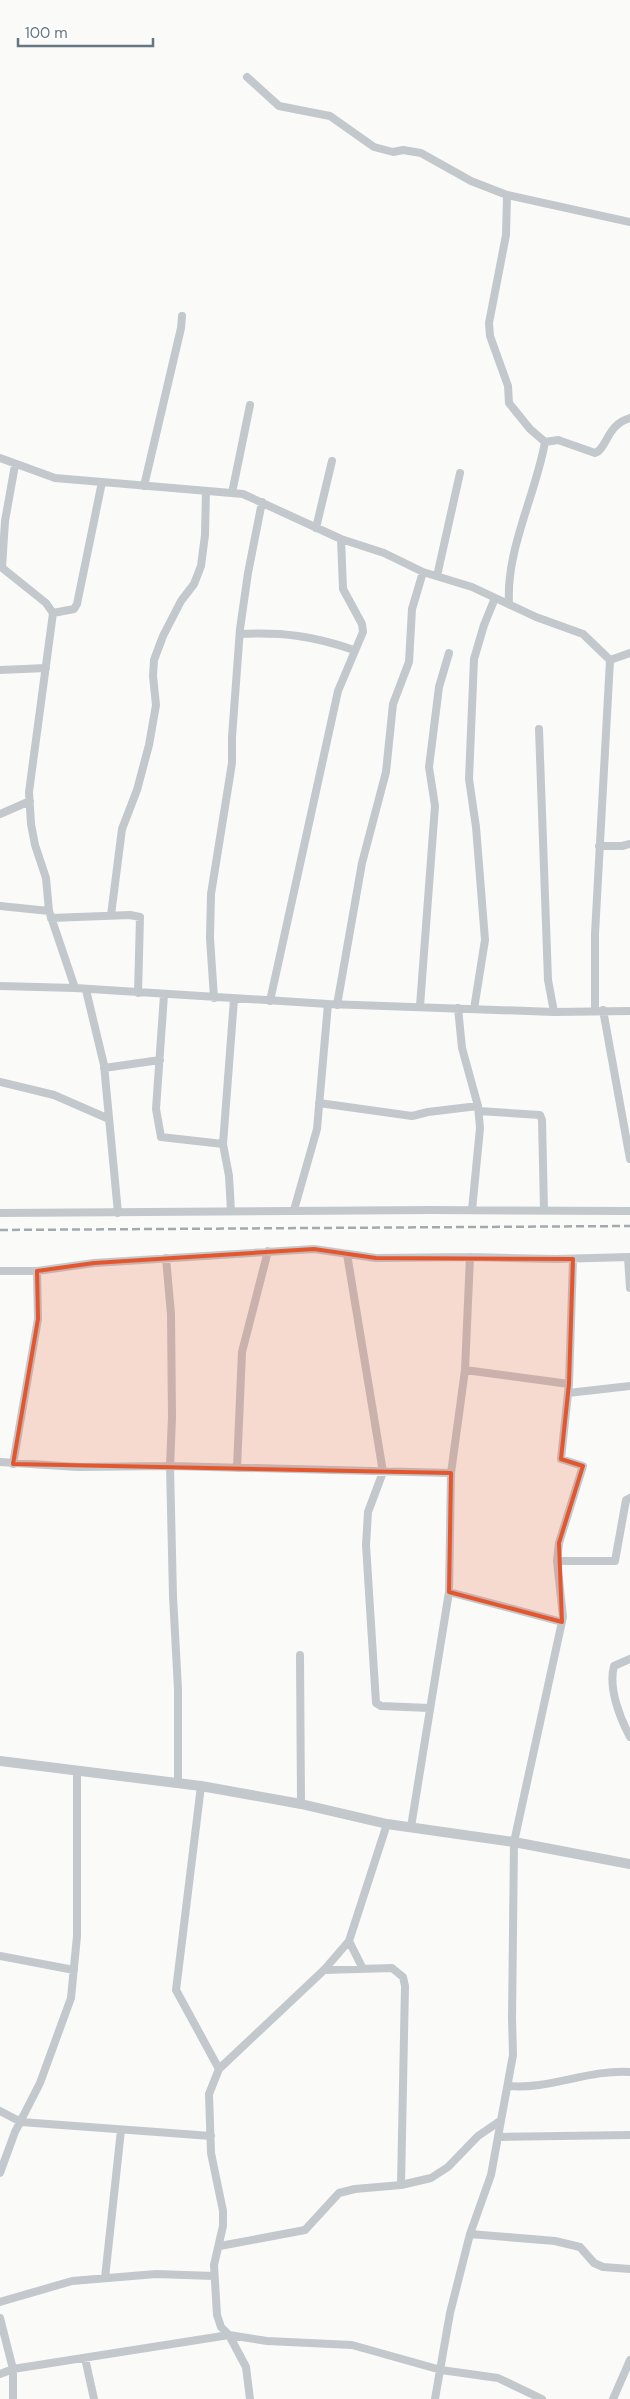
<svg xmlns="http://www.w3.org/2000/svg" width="630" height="2399" font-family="'DM Sans',sans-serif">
	<rect width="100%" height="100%" fill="#fafaf8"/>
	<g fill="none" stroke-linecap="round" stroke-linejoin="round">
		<path stroke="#c3c8cc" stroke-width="8" d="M247,77L279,106L330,116L374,147L393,152L403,150L421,153L471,181L507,195L630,222
			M507,195L506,235L489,323L490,336L508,386L509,403L530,429L545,442
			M545,442L558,440L595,453C607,449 607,424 630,418
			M0,458L55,478L243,494L341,539L384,553L423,572L472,587L536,617L583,634L610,660L595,934V1011
			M144,486L181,328L182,316
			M232,493L250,405
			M316,528L332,461
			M0,566L46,603L53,613L29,792L31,824L35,845L46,878L49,911L75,988
			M2,568L5,521L15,465
			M437,576L460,473
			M509,603C506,549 536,494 545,442
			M53,613L74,609L77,604L102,482
			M240,634C283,632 314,636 354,650
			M610,660L630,653
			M0,670L46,668
			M539,729L548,980L554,1012
			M0,814L30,801
			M599,846H622L630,844
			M0,906L49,911
			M111,915L122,829L137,790L149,745L156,705L153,676L154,660L163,636L181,601L194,584L201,566L205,535L206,491
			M51,918L130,915L140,917L138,993
			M0,986L75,988L328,1004L554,1012L630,1011
			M86,990L104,1065L118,1213
			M164,995L156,1109L161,1137L223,1144
			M214,998L210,938L211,894L232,763V737L240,629L248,573L262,502
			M270,1001L338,691L363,632L362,624L343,589L341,539
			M337,1005L362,863L386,772L393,704L409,662L412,609L423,572
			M420,1006L435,806L429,767L439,687L449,653
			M458,1008L462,1048L478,1106L480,1128L472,1210
			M474,1009L485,940L476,827L469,779L474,659L484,625L495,598
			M603,1010L630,1159
			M104,1068L160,1060
			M0,1082L54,1095L109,1119
			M319,1103L412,1116L428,1112L478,1106
			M479,1111L540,1115L542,1120L544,1210
			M294,1210L317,1129L328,1004
			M231,1211L229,1176L223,1144L234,999
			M0,1213L431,1210L630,1211
			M347,1254L383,1472L368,1512L366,1545L376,1703L381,1706L429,1708
			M628,1257L630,1288
			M166,1258L171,1314L172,1417L170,1466L173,1596L178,1689V1783
			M0,1271H37L94,1263L314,1249L376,1258L470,1257L556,1259L630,1257
			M465,1370L569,1384
			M568,1393L630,1386
			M0,1462L78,1467L170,1466L451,1473
			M13,1464L38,1319L37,1271
			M237,1468L242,1352L268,1251
			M557,1561H615L626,1500L630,1498
			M449,1592L562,1622
			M300,1655L301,1804
			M630,1659L614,1666C608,1688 620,1718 630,1737
			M201,1786L176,1990L219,2069
			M411,1827L449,1592L451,1473L465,1370L470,1257
			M349,1941L363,1969
			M0,1956L74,1970
			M324,1970L392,1968L403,1977L405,1986L401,2185
			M508,2086C549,2090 589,2069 630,2072
			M0,2111L21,2122L211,2136
			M499,2137L630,2135
			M0,2173L15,2132L40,2083L71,1998L77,1936V1770
			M470,2234L555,2241L580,2247L594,2263L603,2267L630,2269
			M220,2246L305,2230L339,2193L355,2189L401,2185L431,2178L448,2167L478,2136L500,2121
			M105,2278L121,2130
			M0,2302L72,2281L156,2274L214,2276
			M0,2318L13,2369V2399
			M85,2358L94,2399
			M0,2374L13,2369L229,2335L267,2341L352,2345L441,2370L498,2378L542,2399
			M250,2399L246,2367L229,2335L221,2327L217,2315L214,2265L223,2226V2211L211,2153L209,2094L219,2069L324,1970L349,1941L387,1824
			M435,2399L450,2313L470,2234L491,2175L513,2055L512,2018L514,1842L563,1617L557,1561L559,1543L583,1466L561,1459L569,1384L573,1259
			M613,2399L630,2360"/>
		<path stroke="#c3c8cc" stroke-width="10" d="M0,1761L201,1786L301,1804L387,1824L514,1842L630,1864"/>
		<path stroke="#a2aab0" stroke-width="2.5" stroke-dasharray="8 4" stroke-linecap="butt" d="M0,1230L630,1226"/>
	</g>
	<path fill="#e4572e" fill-opacity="0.2" stroke="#e4572e" stroke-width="4" stroke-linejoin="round" d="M314,1249L376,1258L573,1259L569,1384L561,1459L583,1466L559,1543L562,1622L449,1592L451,1473L13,1464L38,1319L37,1271L94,1263Z"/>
	<path d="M18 38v8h135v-8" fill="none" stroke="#657683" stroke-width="2.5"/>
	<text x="25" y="38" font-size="15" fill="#657683" stroke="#ffffff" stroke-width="4" paint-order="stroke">100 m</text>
</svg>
